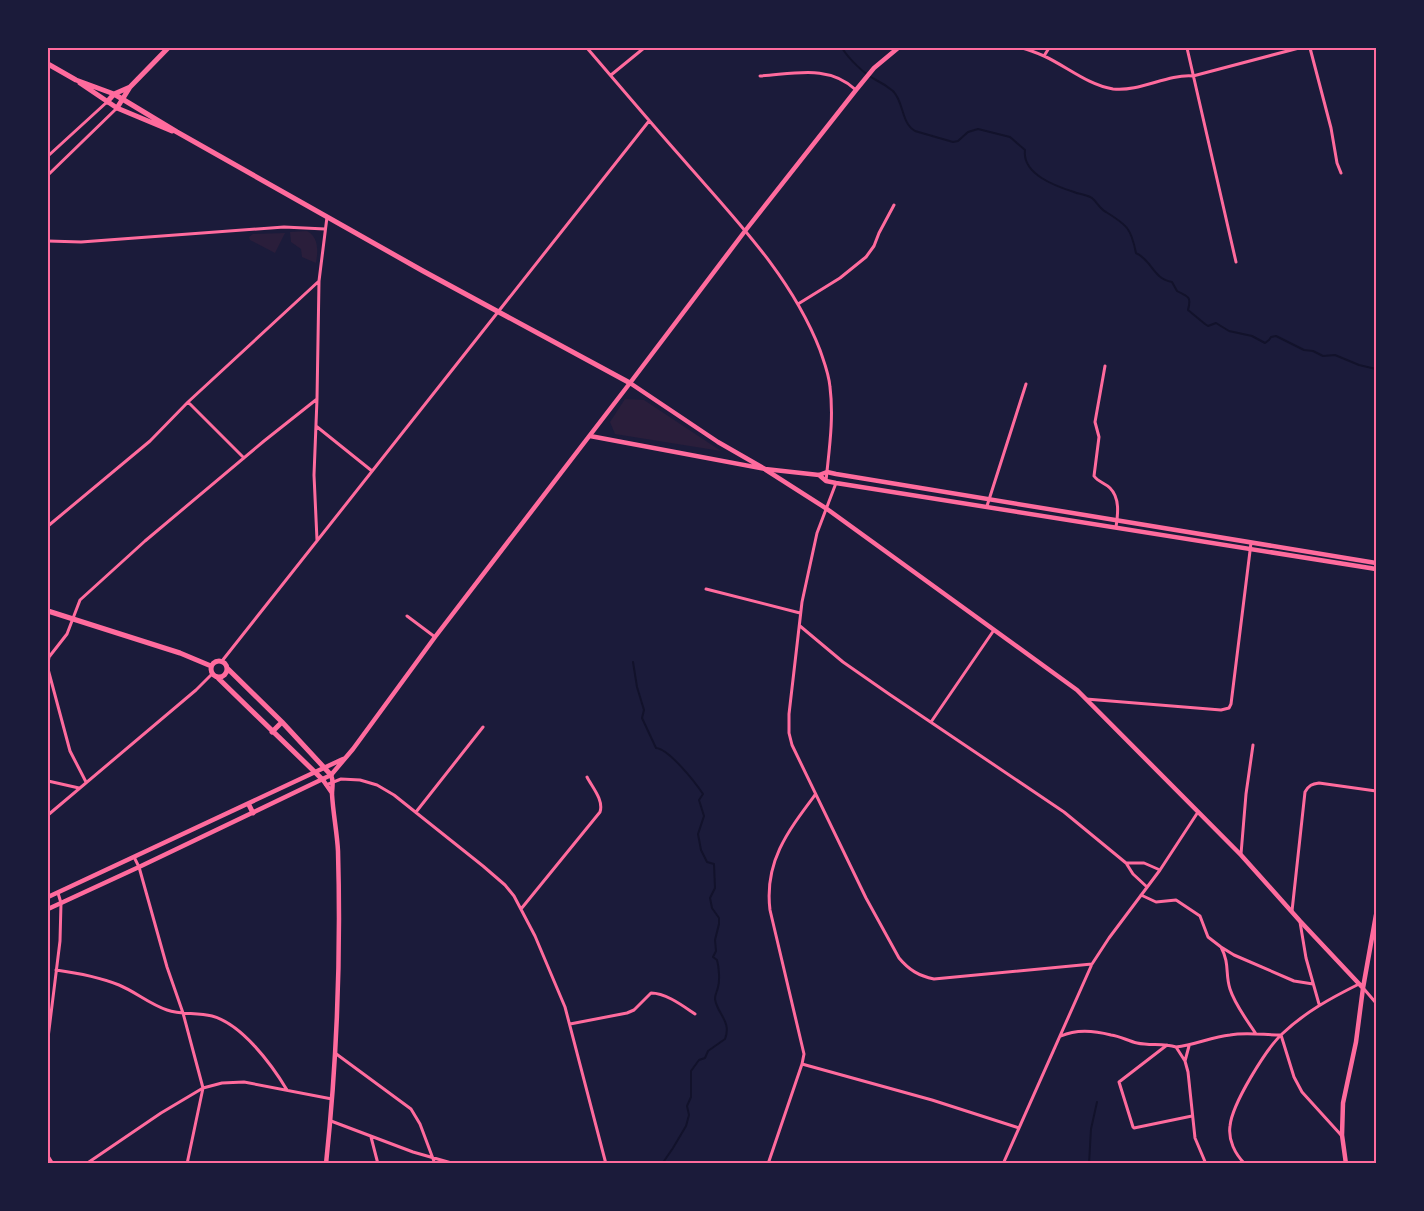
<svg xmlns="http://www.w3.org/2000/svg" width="1424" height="1211" font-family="'Exo 2',sans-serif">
	<rect width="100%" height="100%" fill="#1b1b3a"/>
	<path fill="#2a1e3b" d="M307,231C319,237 318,252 316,263L302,257L301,249L291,242L290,232Z
		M285,233L275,253L250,240L249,237L253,234Z
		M625,399L644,400L721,451L615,434L610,422Z"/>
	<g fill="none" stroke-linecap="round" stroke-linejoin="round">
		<path stroke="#12122b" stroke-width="2" d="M842,48C849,59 864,74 876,80C882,83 887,86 893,91C904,102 901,123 915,131L953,142L958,141L968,132L978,129L1010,137L1025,150C1022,174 1055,186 1074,192C1079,194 1087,195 1092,198C1097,202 1100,209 1106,212C1127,225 1131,228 1136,253C1153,261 1152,278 1172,282L1177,291C1187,297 1192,295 1188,310L1205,324L1208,326L1216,323L1229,331L1252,336L1265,343L1269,340L1271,337L1276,336L1304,350L1313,351L1323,356L1335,355L1359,365L1376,369
			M633,662L637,687L644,710L642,718L656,748C669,749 695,782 703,794L699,800L704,816L698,834L701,850L707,862L714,864L715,888L710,898L712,908L719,918V924L715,940L716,951L713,957L717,960C719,967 720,981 718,987C717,992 715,994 715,999C717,1014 732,1021 725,1039L708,1051L705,1058L699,1060L691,1071V1097L687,1106L689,1115L686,1126L673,1148L662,1164
			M1089,1164L1091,1129L1097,1102"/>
		<path stroke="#ff6b9d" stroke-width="3" d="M587,48C618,84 649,121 681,157C733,217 791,275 820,350C824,362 829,374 830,387C834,419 829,450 826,481
			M1022,48C1030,50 1037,53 1044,56C1066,66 1088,85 1113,89C1141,92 1166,74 1193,76L1299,48
			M1187,48L1236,262
			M1310,48L1331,128L1337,163L1341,173
			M1044,56L1049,48
			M611,75L644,48
			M760,76C794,74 829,64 856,90
			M48,156L107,102
			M48,175L117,108
			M48,241L81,242L284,227L325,229
			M798,304L840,278L866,257L874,246L879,233L894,205
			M1105,366L1095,422L1099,437L1094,476C1098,482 1105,483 1110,488C1120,498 1118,514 1116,527
			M188,402L244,458
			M316,426L372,471
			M836,483L817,533L802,602L789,714V733L792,745L866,898L899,958C909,970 919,976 934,979L1092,964
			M987,506L1026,384
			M48,526L150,441L188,402L319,281
			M317,540L314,475L317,399L319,281L327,217
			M706,589L800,613
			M407,616L435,637
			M800,626L843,662L889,694L1064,812L1126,863L1133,874L1147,887
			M222,661L649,121
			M48,663L49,657L67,634L80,600L145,541L264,441L317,399
			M48,669L70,751L86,782
			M1086,699L1221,710L1229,708L1231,704L1251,543
			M931,722L994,630
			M48,781L79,788
			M326,785L341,779L360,780L377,785L394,795L483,866L505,885L514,896L535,936L565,1007L606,1164
			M416,812L483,727
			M48,815L196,690L212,674
			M1241,854L1246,794L1253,745
			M134,857L139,867L167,967L183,1013L203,1088L187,1164
			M1126,863H1144L1160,870
			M1141,895L1156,902L1176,900L1200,916L1208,937L1221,947L1234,955L1294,981L1313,984
			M521,909L600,812C604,800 592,787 587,777
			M1292,911L1305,792C1309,785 1312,784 1319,783L1376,791
			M1300,922L1306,958L1319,1004
			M1221,947C1230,964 1225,974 1230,989C1235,1005 1247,1020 1256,1034
			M56,970C78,973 99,977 119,985C136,992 149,1004 167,1010C181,1015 197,1012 212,1016C242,1024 272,1065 287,1090
			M1364,989L1376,1003
			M570,1024L627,1013L634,1010L651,993C666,993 683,1006 695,1014
			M1281,1035L1294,1077L1302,1092L1341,1135
			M1061,1036C1076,1029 1096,1031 1111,1035C1120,1036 1128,1041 1137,1043C1150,1046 1163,1043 1176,1047L1185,1061L1188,1072L1195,1138L1206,1164
			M48,1038L60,941L61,903L58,893
			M1167,1045L1119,1082L1133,1127L1134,1128L1192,1116
			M1176,1047C1195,1045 1211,1037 1230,1035C1246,1032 1264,1035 1281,1035
			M335,1053L411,1109L420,1124L435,1164
			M1185,1061L1189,1046
			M802,1064L932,1100L1019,1128
			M331,1121L413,1152L455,1164
			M371,1137L378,1164
			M48,1156L53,1164
			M86,1164L161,1113L203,1088L222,1083L244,1082L332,1099
			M768,1164L802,1064L804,1054L770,910C764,862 788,831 815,795
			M1003,1164L1092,964L1109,938L1160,870L1198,812
			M1245,1164C1235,1154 1228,1140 1230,1126C1232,1104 1266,1049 1282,1034C1305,1012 1331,998 1359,984"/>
		<path stroke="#ff6b9d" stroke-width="4.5" d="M630,383L745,231L856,90L874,68L898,48
			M766,470L827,509L1077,690L1241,855L1300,921L1363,988L1356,1042L1343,1103L1342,1135L1346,1164
			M323,780L332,793
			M1363,988L1376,915
			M326,1164C337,1060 341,955 338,851C337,832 333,813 332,794C332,787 334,782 331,775"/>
		<path stroke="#ff6b9d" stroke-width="4.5" d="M590,436L765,469L819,475L827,472L836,474L1376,563
			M819,475L826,481L836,483L1376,569
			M48,897L343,759
			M48,909L139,867L331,775L353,749L435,637L630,383L718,442L765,469"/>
		<path stroke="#ff6b9d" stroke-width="5" d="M48,64L76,80L114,94L177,132L423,271L630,383
			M80,83L117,108L172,131
			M107,102L114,94L130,87
			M117,108L130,87L168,48
			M48,611L180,653L211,666
			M211 669a8 8 0 1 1 16 0a8 8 0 1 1-16 0Z
			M227,668L282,722L331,775
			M217,677L323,780
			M272,732L282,722
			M249,805L253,813"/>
	</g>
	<rect width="1424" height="1211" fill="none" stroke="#1b1b3a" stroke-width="98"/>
	<rect x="49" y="49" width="1326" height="1113" fill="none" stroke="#ff6b9d" stroke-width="2"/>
</svg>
